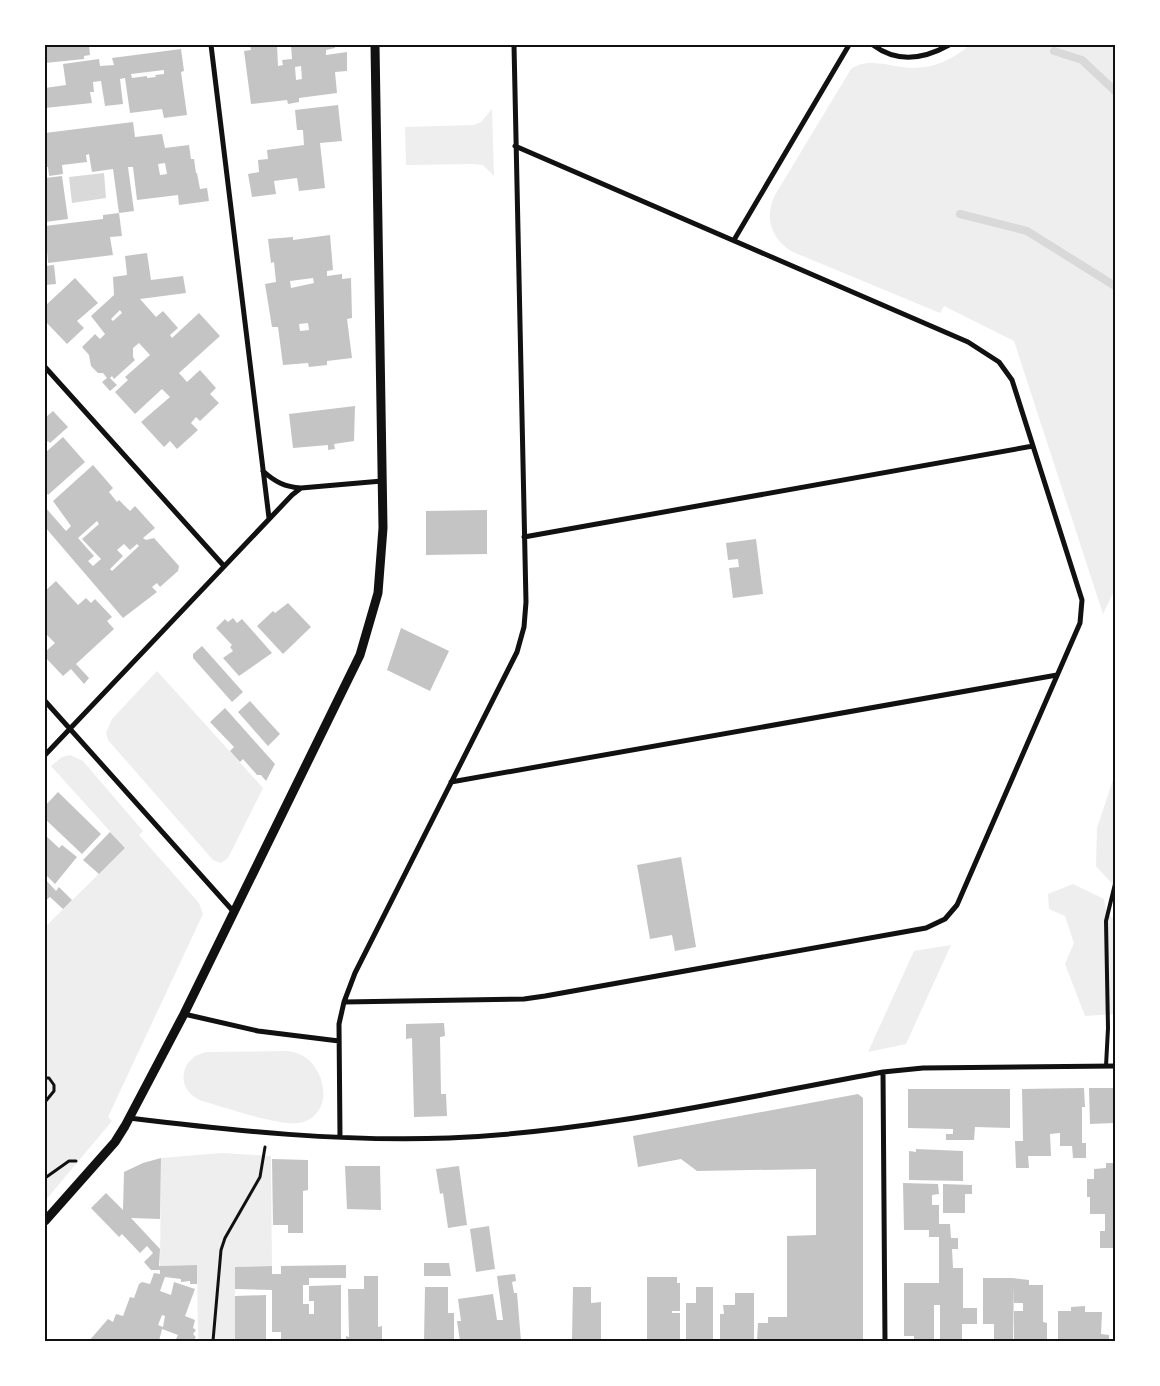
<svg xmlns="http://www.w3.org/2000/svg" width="1160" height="1386" font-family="'IBM Plex Sans',sans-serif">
	<rect width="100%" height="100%" fill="#fff"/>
	<path fill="#eee" d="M970,45H1115V589L1103,614L1014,341L944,306L940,313L793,252C771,240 764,217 775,195L851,69C868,56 894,68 913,68C935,68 953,59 970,45Z
		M492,109L494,176L483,165L473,164L406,165L405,127L474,125L481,122Z
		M157,671L263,788L228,858L221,863L213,860L108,740L106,733L112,719Z
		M70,755L83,761L143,831L139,835L199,903L203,914L108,1117L112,1121L45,1201V927L125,848L51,766L62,757Z
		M1115,774V887L1096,866L1097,828Z
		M1073,884L1104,899L1107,915L1115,918V1014L1085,1016L1065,964L1074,943L1065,916L1049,909L1048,894Z
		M951,945L906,1044L868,1052L914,951Z
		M286,1051C325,1052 340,1115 299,1123C278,1126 224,1107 202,1101C185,1094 179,1080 187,1064L195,1056L206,1052Z
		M221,1153L271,1156L272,1266L235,1267V1341H198L197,1265L160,1266L161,1158Z"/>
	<path fill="#d9d9d9" d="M104,173L106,198L72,203L69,177Z"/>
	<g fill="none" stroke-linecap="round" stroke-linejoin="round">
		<path stroke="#d9d9d9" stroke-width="8" d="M1054,51L1082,60L1115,91
			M960,214L1027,231L1115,286"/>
	</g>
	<path fill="#c4c4c4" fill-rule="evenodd" d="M45,45H89L90,55L84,56V59L45,63Z
		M250,45H277L278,66L283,65L282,60L292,59L291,45H335V48L326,50V55L347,52V71L335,72L337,93L299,98V102L288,104L287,100L251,104L244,51L251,50ZM301,66L302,79L296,80L295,67Z
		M181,49L184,71L181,72L187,115L164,118L162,109L130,113L125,78L120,79L123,104L105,106L101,81L93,82L94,92H90L92,103L45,108V88L66,85L63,64L99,59L100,66L114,65L112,58ZM164,70V74L155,75L156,77L147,78V76L132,78L131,74Z
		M338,105L342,141L320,143L325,188L299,191L297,178L274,181L276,194L252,197L248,174L259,172L258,160L268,159L267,150L304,145L303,130H297L295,110Z
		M133,122L135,137L162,134L165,148L189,145L191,159H194L196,173H197L200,189L207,188L209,201L179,205L178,195L137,200L133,167H128L134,211L119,213L113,169L92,172L89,154L86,155L87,162L62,165L63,174L49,176L48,167H45V133ZM165,163L167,174L160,175L158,164Z
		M62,176L68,219L45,222V178Z
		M119,213L122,236L110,237L113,255L48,263L45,226L103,219V215Z
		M330,235L333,270L327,271V276L342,274V279L351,278L352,318L347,319L352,358L327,361V365L309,367L308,363L283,365L278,327H272L265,284L276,282L274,262L271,263L268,239L293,237V240ZM313,278L314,283L291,288L290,281ZM308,323L309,330L300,331L299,324Z
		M147,253L151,280L183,276L186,293L140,299L156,317L163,311L178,328L170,335L172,338L199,313L220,336L179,373L187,382L200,370L216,388L210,394L219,403L200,421L196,417L191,423L198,430L177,449L170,441L164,447L141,422L170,397L162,389L135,414L115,392L128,380L125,377L150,355L139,343L133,348V357L135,360L114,379L112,376L110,378L117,385L110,391L102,382L107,378L103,373H98L91,366L89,355L82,347L95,334L100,339L105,334L91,316L114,295L113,277L127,275L125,256ZM120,310L122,313L113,321L111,319Z
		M54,265L56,284L45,285V266Z
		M75,278L98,303L77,321L84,328L67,344L45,321V306Z
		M355,406L354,441L334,444L335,449L328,450V445L293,448L289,414Z
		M53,411L68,427L50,443L48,441L45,444V418Z
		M63,437L85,462L48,495L45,491V453Z
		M93,465L113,488L109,492L117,502L119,500L130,511L135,506L155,528L143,538L146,540L154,538L179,566L178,571L160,587L157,583L152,587L157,592L123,618L45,527V507L66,531L71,526L53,501ZM97,521L99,524L82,539L101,559L93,566L88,561L94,556L78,538ZM124,544L130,550L137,544L139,546L112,571L110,569L123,556L117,550Z
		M487,510V554L426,555V511Z
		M756,539L763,594L733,598L729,568L739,567L738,559L728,560L726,543Z
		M56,581L78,605L86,598L91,603L95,599L112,617L107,621L114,629L76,664L89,678L84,684L71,669L63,676L45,657V652L55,643L45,633V591Z
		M288,603L311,627L283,654L257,626L273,611L275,613Z
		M233,618L237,623L242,619L272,653L239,676L223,658L233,651L230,647L232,645L216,628L225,619L228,622Z
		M401,628L449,651L430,691L387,670Z
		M202,646L243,692L232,702L193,658V654Z
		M250,701L280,734L268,746L238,712Z
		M225,708L275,764L266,781L261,775H257L243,759L240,762L230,751L234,747L210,722Z
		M58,792L101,834L82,854L45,819V806Z
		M110,832L125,848L99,874L83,860Z
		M45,835L59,848L62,845L77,857L55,884L45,874Z
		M681,857L696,947L675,951L672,935L650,939L637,865Z
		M45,879L56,891L59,887L72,900L63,909L50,897L45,901Z
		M444,1023L445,1036L440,1037L441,1094H446L447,1116L414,1117L412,1038L406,1039V1024Z
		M1084,1088L1085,1107H1082V1143H1086V1158H1073L1072,1146H1060V1133L1050,1134L1051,1156H1028L1029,1168H1016L1015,1141H1023L1022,1089Z
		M1089,1088H1115V1123L1090,1124Z
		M908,1089H1010V1128L975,1127L974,1140H946V1134H953V1129L908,1128Z
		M858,1094L863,1098V1341H757L758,1323H768V1317H787V1236L816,1235V1169L697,1171L681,1159L638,1167L633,1136Z
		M916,1149L963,1151V1181L909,1180V1151L916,1152Z
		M161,1158L160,1219L131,1218L160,1249L159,1266L197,1265V1284H190V1281L181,1282V1279L165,1277L160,1291L171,1295L174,1282L195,1289L185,1316L195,1320L193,1328L196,1330L193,1334L196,1337L193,1341H175L178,1335L162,1329L159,1341H114L107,1339L106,1341H89L108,1319L113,1322L116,1314L123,1316L130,1297L134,1298L139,1284L142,1282L150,1284L154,1273L160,1274V1270H151L144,1262L153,1253L147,1246L140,1253L122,1234L119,1237L91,1208L106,1193L123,1210L124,1172L143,1163ZM162,1315L165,1316L163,1327L158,1325Z
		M272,1159L308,1160V1190L303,1191V1233H288V1225H273Z
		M1106,1163H1115V1248H1100V1231H1105V1214H1090V1197H1087V1179H1094V1169L1106,1168Z
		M345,1166H380L381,1210L347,1209Z
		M459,1166L467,1225L448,1228L443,1193L440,1194L436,1169Z
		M903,1183L938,1184L939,1194L932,1195V1205H939V1224H950L951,1238H958V1249H952L953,1268H963V1308H977V1324H962V1341H940V1305H934V1341H914V1336H904V1283H939V1237H929V1230H904Z
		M943,1184L972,1185V1194H965V1213H943Z
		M489,1226L495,1269L476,1272L470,1229Z
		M424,1263H449L451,1276H424Z
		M346,1265V1278H309V1285H303V1304H309V1314H314V1301H309V1286L341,1285V1341H281V1332H272V1290L235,1289V1267L272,1266V1274H281V1266Z
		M515,1274L516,1281L512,1282L514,1293H517L521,1341H460L457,1321H461L458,1299L493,1294L497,1320H503L497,1276Z
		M364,1276H378V1327L382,1326V1341H346V1336L349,1337L348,1289H364Z
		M647,1277H677V1283H680V1311H672V1313H680V1341H647Z
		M983,1278H1013L1029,1280V1285H1043V1322L1047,1323V1341H1014V1311H1023V1303H1014V1283L1013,1341H994V1324H983Z
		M425,1287H448V1313H454V1341H424Z
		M573,1287H591V1303L601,1302V1340L572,1339Z
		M696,1287H713V1341H686V1303H696Z
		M735,1293H754V1341H720V1314H724L723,1305H735Z
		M266,1295V1341H235V1296Z
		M1085,1306V1312H1102L1101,1334L1109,1335V1341H1058V1311H1071V1307Z"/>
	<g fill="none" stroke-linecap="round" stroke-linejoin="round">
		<path stroke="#111" stroke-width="3" d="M45,1078H49L54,1085V1091L45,1102
			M45,1178L69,1161H76
			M213,1341L221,1250L225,1238L260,1177L265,1147"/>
		<path stroke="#111" stroke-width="4" d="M1106,1066L1108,1028L1106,921L1115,884"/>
		<path stroke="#111" stroke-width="5" d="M211,45L269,518
			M873,45C897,63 924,59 949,45
			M734,240L849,45
			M45,367L224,566
			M263,471C275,482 285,487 301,488
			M524,537L1033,446
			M45,701L233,911
			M45,755L292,495L301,488L382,481
			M451,782L1057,675
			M344,1002L524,999L545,996L926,928L945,919L957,905L1080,623L1082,600L1012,380L999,362L968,342L515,146
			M184,1014L258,1031L339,1041
			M883,1072L885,1341
			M129,1118C235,1131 342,1142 449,1138C595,1132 740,1098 883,1072L923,1068L1115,1066
			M340,1137L339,1024L344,1002L355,973L517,652L524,627L526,602L514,45"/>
		<path stroke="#111" stroke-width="9" d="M45,1221L115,1142L125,1126L184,1014L360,655L378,593L383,528L375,45"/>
	</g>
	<rect width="1160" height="1386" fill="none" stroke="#ffffff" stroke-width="92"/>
	<rect x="46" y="46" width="1068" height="1294" fill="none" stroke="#111" stroke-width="2"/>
</svg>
